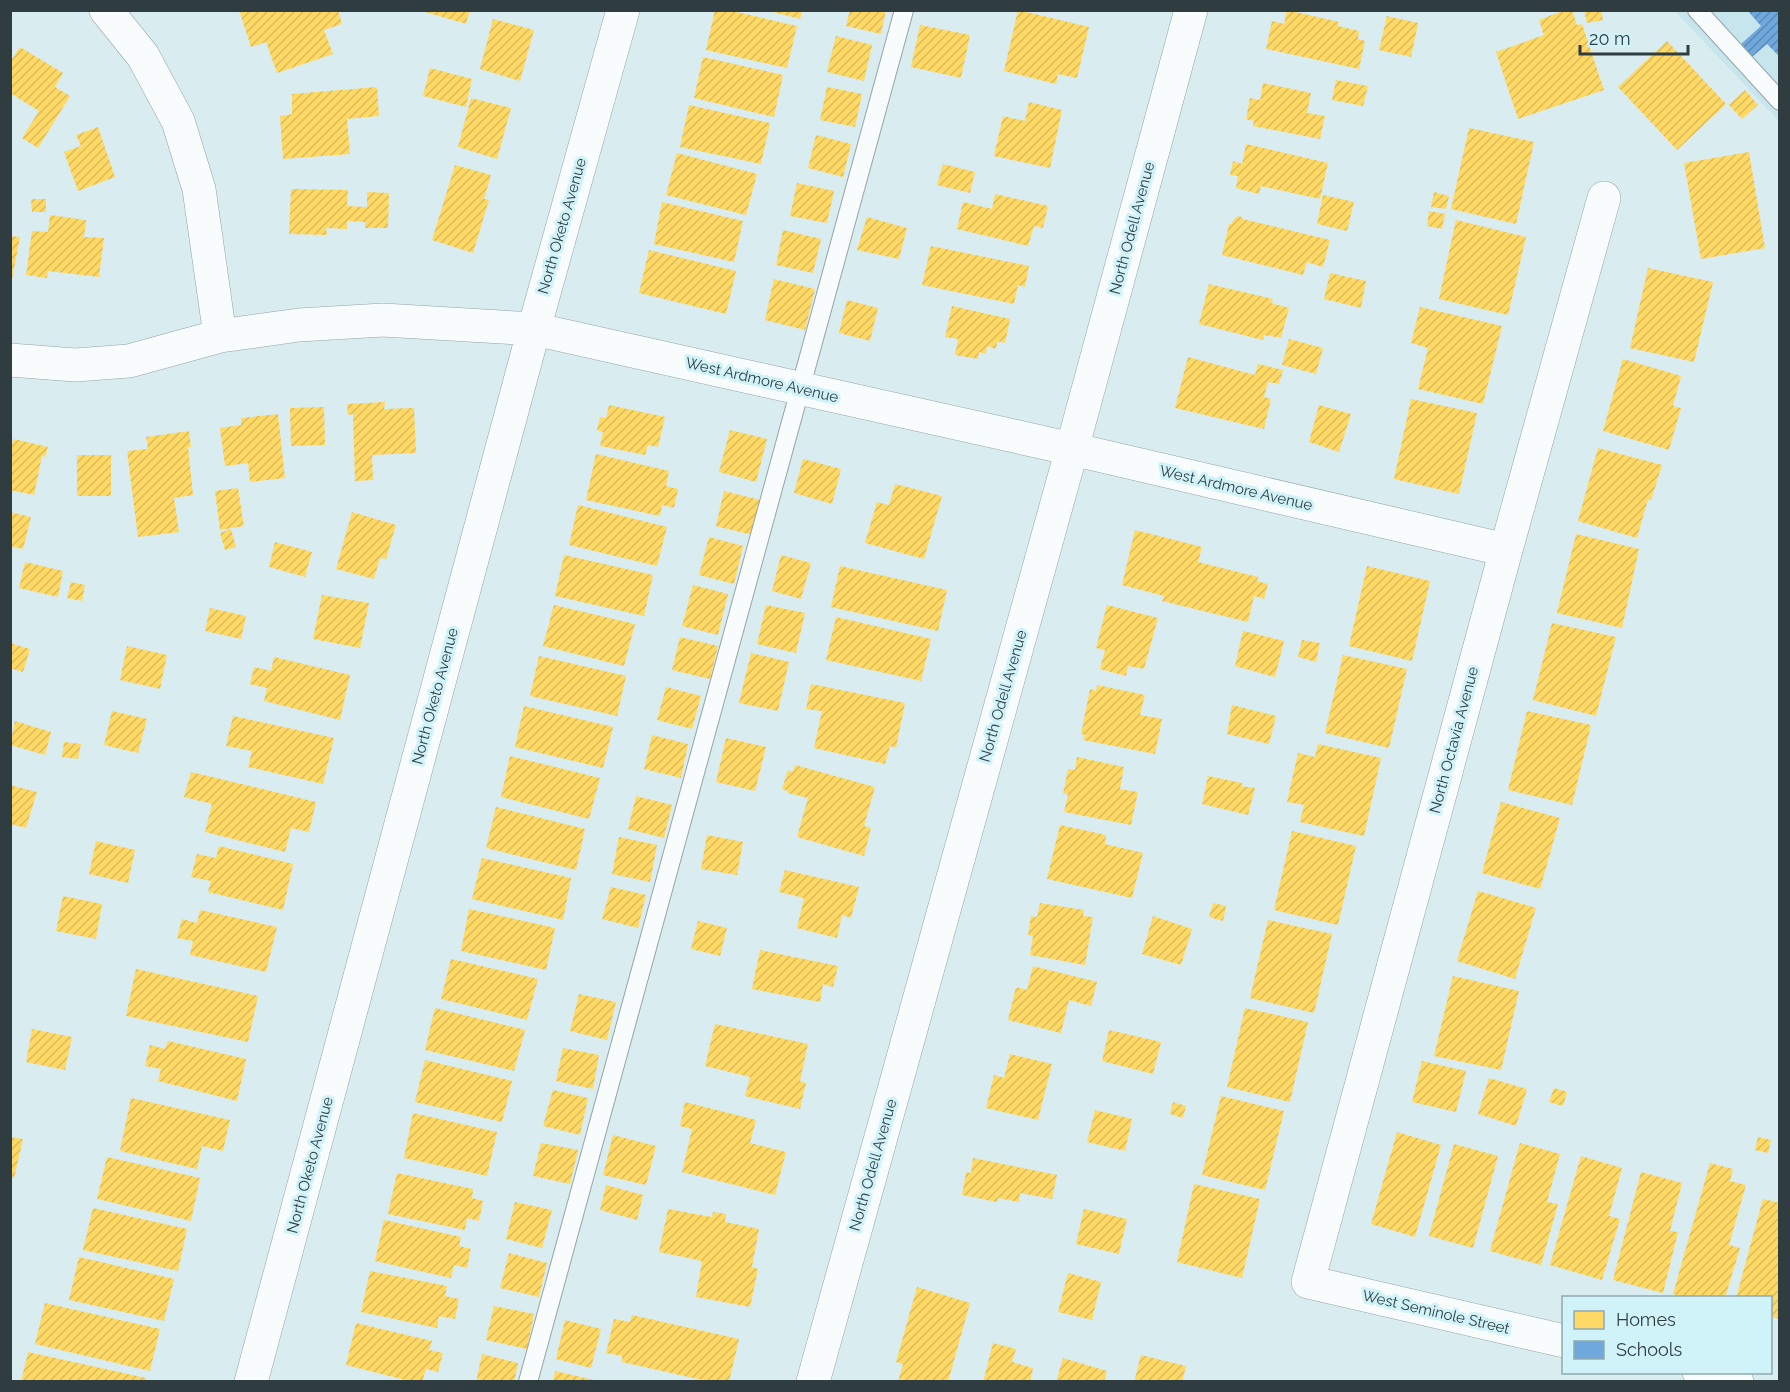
<svg xmlns="http://www.w3.org/2000/svg" width="1790" height="1392" font-family="Raleway,sans-serif">
	<defs>
		<pattern id="homes-hatch" width="6" height="6" patternUnits="userSpaceOnUse" patternTransform="scale(1.5)"><rect width="6" height="6" fill="#ffd966"/><path d="M-1 1l2-2M0 6l6-6M5 7l2-2" fill="none" stroke="#dbbb5a"/></pattern>
		<pattern id="schools-hatch" width="6" height="6" patternUnits="userSpaceOnUse" patternTransform="scale(1.5)"><rect width="6" height="6" fill="#6fa8dc"/><path d="M-1 1l2-2M0 6l6-6M5 7l2-2" fill="none" stroke="#5c8ab4"/></pattern>
	</defs>
	<rect width="100%" height="100%" fill="#d9ecf0"/>
	<path fill="#c6e5ec" d="M1675,11H1779V121Z"/>
	<path fill="url(#homes-hatch)" d="M239,10H338L342,24L324,30L333,54L277,73L266,42L251,47Z
		M426,10H470L466,24L425,12Z
		M715,10H728L797,26L787,68L706,50Z
		M765,10H802L800,19Z
		M850,10H886L881,34L846,26Z
		M1018,10L1089,27L1077,78L1058,74L1056,84L1004,71Z
		M1287,10L1339,22L1338,26L1359,31L1358,39L1365,41L1359,69L1266,49L1272,21L1284,24Z
		M1565,10H1572L1577,25L1582,24L1604,90L1518,119L1496,52L1544,35L1539,20Z
		M1584,10H1601L1603,20L1587,23Z
		M1387,16L1418,23L1411,57L1379,50Z
		M493,19L534,30L520,81L480,69Z
		M920,25L970,35L961,78L911,67Z
		M836,36L872,45L864,81L827,72Z
		M1667,41L1726,104L1677,150L1618,87Z
		M20,47L63,73L55,87L70,96L38,148L22,138L39,111L10,93V62Z
		M703,57L783,75L774,117L694,98Z
		M430,68L472,79L466,107L423,96Z
		M1336,80L1368,86L1363,106L1332,100Z
		M1263,83L1311,93L1307,113L1325,116L1320,139L1253,126L1254,121L1246,119L1250,98L1260,100Z
		M377,87L379,116L347,119L350,154L283,159L280,116L292,114V94Z
		M827,87L862,94L855,127L820,120Z
		M1745,90L1758,105L1742,119L1729,105Z
		M471,98L511,108L497,159L458,147Z
		M1029,102L1062,110L1050,168L994,156L1003,116L1025,121Z
		M689,105L770,123L761,164L680,147Z
		M98,127L115,177L78,191L64,152L81,146L76,135Z
		M1469,128L1534,142L1516,224L1451,209Z
		M816,135L851,144L843,177L808,168Z
		M1246,144L1328,163L1320,199L1261,186L1259,194L1236,188L1238,176L1230,175L1233,161L1242,164Z
		M1749,152L1765,248L1701,259L1684,163Z
		M677,153L757,174L746,215L666,195Z
		M943,164L975,172L970,193L937,185Z
		M455,165L491,175L484,199L489,200L473,253L432,240Z
		M797,183L834,191L827,223L790,216Z
		M291,189L348,190L347,206L367,207V192L389,193L388,228H365V222L347,221V229L326,228L327,235L289,234Z
		M1434,192L1449,196L1446,209L1431,207Z
		M995,194L1048,206L1043,228L1034,226L1028,246L957,229L963,202L992,209Z
		M1323,195L1354,202L1347,231L1317,224Z
		M31,199H46V212H32Z
		M662,202L743,221L734,262L654,244Z
		M1429,211L1445,214L1442,229L1427,226Z
		M50,215L86,220L84,237L104,238L99,277L48,271L47,278L26,275L32,231L48,232Z
		M1240,216L1243,219L1330,240L1323,267L1307,262L1303,275L1222,255L1229,224H1231L1236,217Z
		M867,217L907,228L899,259L857,250Z
		M1456,220L1526,237L1508,315L1439,299Z
		M783,230L821,239L813,273L776,265Z
		M10,236L20,237L12,279H10Z
		M931,246L1029,266L1025,287L1018,285L1014,304L922,285Z
		M649,250L736,271L726,314L639,293Z
		M1648,268L1713,282L1694,362L1630,348Z
		M1330,273L1366,281L1361,308L1324,299Z
		M774,279L815,289L805,330L765,320Z
		M1209,284L1273,299L1271,303L1289,308L1281,338L1264,335L1263,340L1199,324Z
		M847,300L878,308L870,341L839,333Z
		M952,306L1010,319L1005,343L997,341L996,349L987,346L986,354L979,352L978,359L955,355L958,339L945,337Z
		M1420,307L1502,326L1483,404L1418,389L1428,348L1411,343Z
		M1289,339L1323,348L1316,374L1282,365Z
		M1188,357L1255,375L1258,364L1283,370L1279,384L1268,382L1264,397L1271,399L1264,429L1175,408Z
		M1623,359L1681,376L1673,406L1681,408L1669,450L1603,431Z
		M1411,399L1477,413L1459,494L1394,479Z
		M385,402L384,409L414,408L416,453L372,455L373,480L355,481L353,414L348,415L347,404Z
		M609,405L665,417L658,447L648,445L645,455L600,446L603,432L597,430L600,417L606,418Z
		M1319,405L1351,414L1339,452L1309,442Z
		M324,407L325,445L291,446L290,408Z
		M278,414L285,478L250,482L248,463L225,466L220,428L241,425V418Z
		M730,430L767,439L756,482L719,472Z
		M189,431L191,447H188L193,495L174,498L179,532L138,537L127,451L148,449L146,437Z
		M14,439L48,447L45,457L42,456L34,495L10,490V444H12Z
		M1598,448L1662,465L1651,500L1648,499L1637,538L1578,521Z
		M596,454L669,471L666,486L678,489L674,508L662,505L660,516L586,500Z
		M77,455H111V496H77Z
		M803,459L841,469L832,504L794,493Z
		M895,484L942,496L924,559L865,543L877,502L889,505Z
		M238,488L244,526L220,530L215,491Z
		M724,491L760,500L752,535L716,526Z
		M578,505L667,527L657,566L569,545Z
		M10,512L31,517L23,549L10,546Z
		M352,512L396,525L386,559L380,558L374,579L336,569Z
		M231,529L236,547L225,550L220,533Z
		M1135,530L1202,547L1198,562L1258,577L1257,581L1268,584L1264,599L1254,596L1248,622L1162,601L1164,596L1122,585Z
		M1576,534L1639,549L1622,628L1557,613Z
		M709,537L743,546L734,584L699,575Z
		M275,542L312,552L305,577L269,567Z
		M564,555L653,575L644,616L555,596Z
		M781,555L811,563L801,599L772,591Z
		M25,562L63,571L58,597L19,588Z
		M840,566L947,590L938,631L831,607Z
		M1367,566L1430,581L1412,661L1349,646Z
		M71,582L85,585L82,601L67,598Z
		M693,585L728,594L718,635L682,626Z
		M322,595L369,603L360,648L313,639Z
		M554,605L635,624L624,666L543,646Z
		M766,605L805,613L796,653L757,644Z
		M1107,605L1158,618L1144,669L1128,666L1126,676L1100,669L1105,650L1096,648Z
		M210,608L246,616L241,639L205,631Z
		M836,617L931,639L921,681L826,660Z
		M1552,623L1616,637L1596,716L1533,700Z
		M1243,631L1284,641L1275,677L1235,666Z
		M680,637L718,646L710,679L672,670Z
		M1302,640L1320,643L1316,662L1298,657Z
		M10,643L30,649L23,672L10,668Z
		M127,646L167,655L160,689L120,680Z
		M751,653L789,662L778,711L739,703Z
		M1343,655L1407,669L1389,748L1325,733Z
		M539,656L626,676L617,716L530,696Z
		M274,657L350,675L340,720L264,701L267,688L250,684L254,667L271,671Z
		M811,684L905,703L896,748L890,746L885,764L814,748L822,711L806,709Z
		M1097,685L1145,695L1140,715L1162,719L1155,754L1083,740L1085,735L1081,734L1090,689L1096,691Z
		M666,687L701,696L692,729L657,720Z
		M1232,705L1276,716L1269,744L1227,734Z
		M524,706L613,727L603,768L515,747Z
		M112,711L147,719L138,753L104,745Z
		M1527,711L1591,725L1572,805L1508,790Z
		M233,716L334,738L323,784L248,767L252,751L226,746Z
		M15,721L51,732L45,755L10,745Z
		M652,735L688,744L681,778L644,769Z
		M726,738L766,747L755,791L716,782Z
		M64,742L81,744L78,759L62,757Z
		M1318,744L1381,758L1364,836L1300,822L1304,805L1287,802L1298,753L1315,757Z
		M510,756L600,778L589,819L501,797Z
		M1077,757L1124,767L1120,789L1138,792L1131,825L1064,812L1068,794H1063L1068,769L1075,770Z
		M795,765L875,787L864,826L871,828L864,856L797,837L808,798L788,793V791L782,789L788,770L793,772Z
		M191,772L316,802L309,832L291,828L285,852L205,832L212,804L184,797Z
		M1208,776L1242,783L1241,786L1255,788L1248,815L1202,804Z
		M10,785L37,792L26,828L10,824Z
		M636,796L672,805L664,838L628,829Z
		M1501,802L1560,818L1540,889L1482,873Z
		M496,807L585,829L576,870L486,848Z
		M1060,825L1106,835L1105,844L1143,853L1132,898L1047,879Z
		M1292,831L1356,846L1338,925L1274,910Z
		M707,835L743,842L737,875L701,869Z
		M619,837L657,845L650,882L612,874Z
		M96,841L135,850L128,883L89,874Z
		M219,846L293,864L283,910L208,892L211,881L191,877L197,854L216,858Z
		M482,858L571,878L563,920L472,899Z
		M785,870L859,887L851,918L842,915L837,938L797,928L804,898L779,892Z
		M611,887L646,895L638,928L602,919Z
		M1478,891L1536,908L1515,979L1457,961Z
		M63,896L102,904L96,939L56,931Z
		M1040,903L1084,910L1083,916L1093,917L1085,965L1030,955L1033,936L1028,935L1031,916L1037,917Z
		M1213,903L1226,906L1223,921L1209,917Z
		M469,909L555,928L546,970L461,951Z
		M200,910L277,927L266,972L190,955L193,941L177,938L182,919L197,923Z
		M1153,916L1192,929L1181,965L1142,954Z
		M1268,920L1332,934L1314,1013L1250,998Z
		M698,921L727,928L720,956L691,949Z
		M760,950L838,966L833,987L823,984L820,1002L752,989Z
		M451,959L538,979L527,1020L441,999Z
		M1033,966L1097,982L1091,1006L1069,1000L1061,1033L1008,1020L1016,987L1027,990Z
		M136,969L258,996L248,1042L126,1016Z
		M1453,976L1519,991L1501,1070L1434,1056Z
		M579,994L616,1002L607,1040L570,1031Z
		M435,1008L525,1030L514,1071L425,1050Z
		M1245,1008L1308,1022L1290,1102L1227,1087Z
		M715,1024L808,1044L800,1081L806,1083L800,1109L745,1096L750,1077L705,1066Z
		M32,1029L72,1037L65,1070L26,1062Z
		M1109,1030L1161,1042L1153,1074L1102,1061Z
		M168,1041L246,1059L237,1101L158,1081L161,1069L145,1066L150,1045L165,1049Z
		M563,1048L599,1055L593,1089L556,1081Z
		M1010,1054L1052,1064L1038,1120L986,1108L994,1075L1004,1078Z
		M425,1060L512,1081L502,1122L415,1102Z
		M1422,1061L1466,1071L1456,1112L1412,1102Z
		M1489,1078L1527,1089L1516,1126L1478,1114Z
		M1554,1088L1567,1092L1563,1106L1549,1102Z
		M553,1090L588,1098L580,1135L543,1126Z
		M1221,1096L1284,1111L1265,1190L1202,1175Z
		M131,1098L230,1120L223,1151L202,1146L197,1169L120,1151Z
		M685,1102L756,1120L750,1143L786,1152L775,1195L682,1172L692,1129L680,1126Z
		M1173,1102L1186,1106L1183,1118L1170,1114Z
		M1095,1110L1132,1119L1125,1151L1087,1142Z
		M413,1113L497,1132L487,1176L404,1158Z
		M1397,1132L1441,1145L1415,1237L1371,1224Z
		M613,1135L656,1146L646,1185L603,1175Z
		M10,1137L23,1139L14,1178L10,1177Z
		M1758,1137L1771,1140L1768,1153L1755,1150Z
		M541,1143L578,1150L570,1184L533,1176Z
		M1520,1143L1560,1154L1547,1202L1558,1204L1541,1265L1490,1251Z
		M1454,1144L1498,1156L1473,1248L1429,1236Z
		M1581,1156L1622,1168L1609,1216L1620,1219L1602,1280L1550,1265Z
		M107,1157L200,1178L191,1221L97,1199Z
		M973,1158L1057,1175L1052,1199L1020,1193L1019,1202L998,1198L997,1202L962,1195L966,1172L971,1173Z
		M1710,1163L1733,1169L1730,1181L1746,1185L1729,1245L1740,1248L1725,1298H1686L1673,1294Z
		M1641,1172L1682,1183L1670,1231L1678,1232L1663,1293L1613,1280Z
		M397,1173L473,1189L472,1198L483,1201L479,1221L467,1218L465,1230L388,1214Z
		M1194,1184L1260,1199L1242,1278L1177,1262Z
		M606,1185L643,1195L637,1220L600,1210Z
		M1763,1199L1780,1203V1319L1770,1317V1298H1736Z
		M515,1202L552,1210L542,1248L506,1239Z
		M93,1208L187,1229L178,1271L83,1250Z
		M668,1209L712,1217L713,1212L726,1214L725,1222L759,1229L752,1267L758,1269L750,1307L696,1297L702,1261L659,1252Z
		M1084,1209L1127,1219L1119,1254L1076,1244Z
		M384,1220L461,1237L459,1246L471,1249L467,1268L454,1265L451,1278L375,1261Z
		M509,1253L547,1263L539,1297L500,1288Z
		M79,1257L174,1279L164,1321L69,1300Z
		M370,1271L447,1286L445,1296L459,1299L455,1319L439,1316L437,1328L361,1312Z
		M1068,1273L1101,1282L1092,1320L1058,1312Z
		M917,1287L970,1303L948,1382H898L903,1364L896,1362Z
		M45,1303L160,1329L150,1371L35,1344Z
		M494,1306L534,1314L527,1349L486,1340Z
		M632,1315L739,1339L729,1382H711L622,1362V1356L606,1353L614,1319L630,1322Z
		M565,1320L601,1329L591,1368L556,1359Z
		M356,1323L432,1341L429,1350L443,1353L438,1372L426,1369L422,1382H413L346,1365Z
		M993,1343L1016,1349L1012,1362L1033,1368L1030,1382H983Z
		M28,1352L146,1378V1382H21Z
		M482,1354L518,1363L514,1382H476Z
		M1141,1355L1186,1366L1182,1382H1134Z
		M1063,1358L1107,1371L1104,1382H1056Z
		M555,1371L594,1380L593,1382H553Z"/>
	<path fill="url(#schools-hatch)" d="M1747,10H1780V57L1767,44L1752,57L1741,44L1761,26Z"/>
	<g fill="none" stroke-linecap="round" stroke-linejoin="round">
		<defs>
			<path id="lane" d="M1697,10L1780,101
				M528,1382L904,10"/>
			<path id="street" d="M106,10L143,56L178,121L199,189L220,336
				M10,360L75,365L129,361L220,336L299,325L383,320L534,329L1072,449L1506,550
				M1564,1341L1308,1282L1506,550L1604,198
				M1699,1372L1737,1382
				M251,1382L534,329L623,10
				M813,1382L1072,449L1191,10"/>
		</defs>
		<use href="#lane" stroke="#95a4a7" stroke-width="20"/>
		<use href="#street" stroke="#95a4a7" stroke-width="34"/>
		<use href="#lane" stroke="#f9fcfd" stroke-width="18"/>
		<use href="#street" stroke="#f9fcfd" stroke-width="33"/>
	</g>
	<g text-anchor="middle" stroke-width="6" stroke-linejoin="round" paint-order="stroke">
		<g font-size="15" fill="#303d40" stroke="#d0f2f9">
			<text transform="translate(562 226) rotate(-74)" y="5">North Oketo Avenue</text>
			<text transform="translate(1132 228) rotate(-75)" y="5">North Odell Avenue</text>
			<text transform="translate(762 380) rotate(13)" y="5">West Ardmore Avenue</text>
			<text transform="translate(1236 488) rotate(13)" y="5">West Ardmore Avenue</text>
			<text transform="translate(435 696) rotate(-75)" y="5">North Oketo Avenue</text>
			<text transform="translate(1003 696) rotate(-74)" y="5">North Odell Avenue</text>
			<text transform="translate(1454 740) rotate(-75)" y="5">North Octavia Avenue</text>
			<text transform="translate(310 1165) rotate(-75)" y="5">North Oketo Avenue</text>
			<text transform="translate(873 1165) rotate(-74)" y="5">North Odell Avenue</text>
			<text transform="translate(1436 1312) rotate(13)" y="5">West Seminole Street</text>
		</g>
	</g>
	<rect width="1790" height="1392" fill="none" stroke="#303d40" stroke-width="24"/>
	<rect x="1562" y="1296" width="210" height="78" fill="#d0f2f9" stroke="#90aaaf" stroke-width="1.5"/>
	<rect x="1574" y="1311" width="30" height="18" fill="#ffd966" stroke="#90aaaf" stroke-width="1.5"/>
	<text x="1616" y="1326" font-size="18" fill="#303d40">Homes</text>
	<rect x="1574" y="1341" width="30" height="18" fill="#6fa8dc" stroke="#90aaaf" stroke-width="1.5"/>
	<text x="1616" y="1356" font-size="18" fill="#303d40">Schools</text>
	<path d="M1580 45v9h108v-9" fill="none" stroke="#303d40" stroke-width="3"/>
	<text x="1589" y="45" font-size="18" fill="#303d40" stroke="#d0f2f9" stroke-width="4.5" paint-order="stroke">20 m</text>
</svg>
